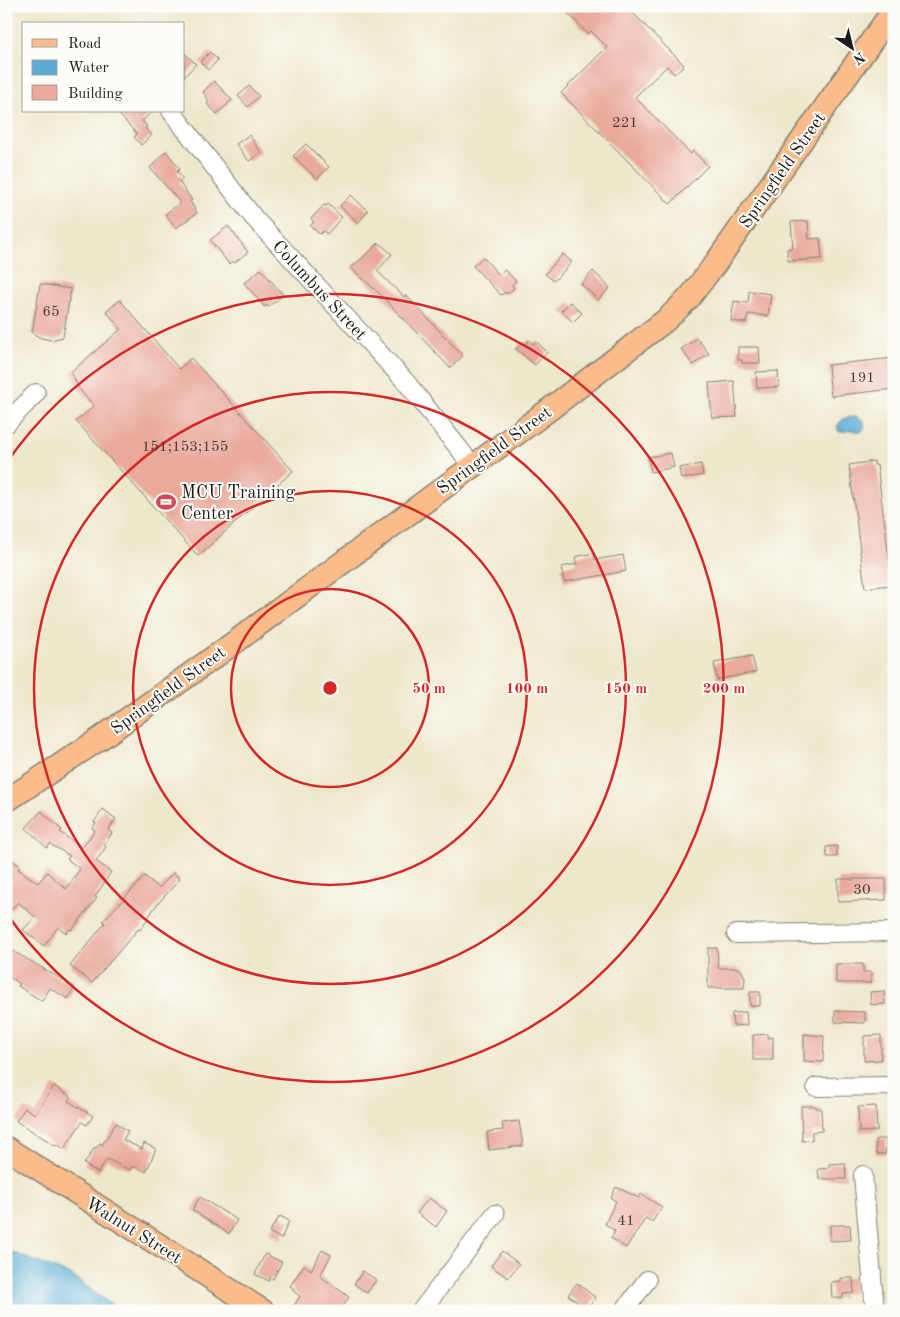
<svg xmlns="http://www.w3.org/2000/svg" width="900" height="1317" font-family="'Old Standard TT',serif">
	<rect width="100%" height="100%" fill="#fdfcf7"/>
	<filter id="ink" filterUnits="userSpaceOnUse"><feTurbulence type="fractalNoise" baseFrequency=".02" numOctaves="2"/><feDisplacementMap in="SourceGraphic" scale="10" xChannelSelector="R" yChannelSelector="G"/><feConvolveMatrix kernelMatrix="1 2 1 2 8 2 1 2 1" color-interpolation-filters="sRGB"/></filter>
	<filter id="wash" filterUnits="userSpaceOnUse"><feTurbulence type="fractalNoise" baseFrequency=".0096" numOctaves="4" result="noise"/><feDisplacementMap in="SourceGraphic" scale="20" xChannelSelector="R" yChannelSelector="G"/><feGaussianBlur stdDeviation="1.12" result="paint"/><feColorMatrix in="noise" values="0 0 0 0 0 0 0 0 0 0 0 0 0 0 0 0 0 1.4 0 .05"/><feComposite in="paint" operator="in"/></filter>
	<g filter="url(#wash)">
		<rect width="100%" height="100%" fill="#ede7cb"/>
		<path fill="#5aacd5" stroke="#3b6478" d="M856,416L864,421V428L861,432L852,430L839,432L837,426L843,419Z
			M6,1250L71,1275L120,1311H6Z"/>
		<g id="blocks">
			<path fill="#e9a99b" d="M561,6H626L684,65L674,74L667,66L635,97L691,154L693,151L708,166L670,204L561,93L607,47L591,31L588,34Z
				M210,52L218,60L208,70L200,62Z
				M184,53L196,64L184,77Z
				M214,81L232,100L217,114L207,104L209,101L203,92Z
				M249,86L259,96L248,107L238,96Z
				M116,111H153L142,121L147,126L145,128L152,135L141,145L134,137L137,134Z
				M249,135L261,152L249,161L236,144Z
				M306,144L329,167L317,179L293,156Z
				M166,151L180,169L177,172L183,179L179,182L192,200L190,201L197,213L176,228L165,214L179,204V201L150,168Z
				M351,195L368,211L358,223L340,206Z
				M328,204L342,217L327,234L323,231L320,234L310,226L314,222L311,219L324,205L326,206Z
				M808,221L809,239L820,238L822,259L788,261L787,249L793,248L791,222Z
				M228,226L248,252L234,263L232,261L229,264L210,240Z
				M379,243L392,254L377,271L404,297L406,295L463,356L450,368L383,297L351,268Z
				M563,254L572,262L554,281L545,274Z
				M483,257L499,275L505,270L516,281L512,285L514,288L507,294L505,292L501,295L473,266Z
				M261,269L283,295L268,307L267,305L265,307L244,283Z
				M593,271L610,288L598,300L581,284Z
				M40,284L71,289L63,337L51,340L41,338L32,333Z
				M749,291L771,294L768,316L748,314L746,323L731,321L734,301L748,303Z
				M120,300L179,369L191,358L293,471L198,556L76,421L94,406L79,389L71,372L121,329L106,311Z
				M570,302L582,313L573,322L561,311Z
				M697,338L709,354L693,365L681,349Z
				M529,340L533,344L536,341L547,352L535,365L516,349L523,342L525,344Z
				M738,347H759L760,363H742V360H738Z
				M894,358V389L831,396L828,365Z
				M778,371L779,387L757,388L756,372Z
				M734,381L737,417L712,418L709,383Z
				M671,453L674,467L651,472L648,457Z
				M874,461V465H877L892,581H889L890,585L865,588L849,465Z
				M701,464L703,475L681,479L679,468Z
				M594,553L595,560L623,555L626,571L564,582L561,567L577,564L575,557Z
				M752,656L756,672L717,680L714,663Z
				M103,809L116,819L108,830L112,833L104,845L106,847L96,861L111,872L95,897L97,898L72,930L70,929L66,933L58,927L44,946L23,930L35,917L18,902L6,915V856L20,866L18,869L38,883L47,872L66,889L80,869L67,859L70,856L50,844L47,848L26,828L41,811L62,830L60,832L82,848L95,830L92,828L96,823L94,822Z
				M837,846V857H827L826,847Z
				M173,873L180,879L155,907L140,930L138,929L92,983L70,966L105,923L103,921L145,876L159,888Z
				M838,879H886V900L838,902Z
				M6,947L75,987L68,999L50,988L42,1001L18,986L20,984L6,975Z
				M708,948H717L718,968H738L742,971L745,978L744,988H708Z
				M836,964H863V972H871V983H836Z
				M884,991L885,1004L871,1005L870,992Z
				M750,992H760V1006H750Z
				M835,1011L865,1012V1023L835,1022Z
				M746,1012L747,1025L733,1026L732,1013Z
				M768,1034V1038L773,1037V1060H753V1035Z
				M804,1034L824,1036L823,1062L804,1061Z
				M881,1035V1060L864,1061V1036Z
				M54,1086L71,1097L68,1101L93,1116L87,1125L82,1122L64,1149L57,1144L56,1146L16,1121L25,1108L35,1114Z
				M801,1106H816V1108H821L822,1131L812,1132V1140L802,1141Z
				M876,1106L877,1131L859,1132L858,1107Z
				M519,1121L523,1146L489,1150L487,1132L503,1130L502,1123Z
				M116,1123L128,1131L123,1140L142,1149L144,1143L156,1149L146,1172L136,1167H131L130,1170L107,1159L98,1173L84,1164L95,1147L96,1148L100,1143L102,1145Z
				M876,1139H886V1154H876Z
				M845,1163L846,1179H819L818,1169L829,1168V1164Z
				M616,1187L639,1198L641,1194L662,1207L652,1222L646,1218L626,1248L611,1238L615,1231L605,1224L616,1201L611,1198Z
				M200,1197L237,1220L229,1234L192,1210Z
				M429,1198L447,1211L436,1227L417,1213Z
				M280,1216L289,1221L281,1239L269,1232Z
				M830,1225H850L851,1240L830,1241Z
				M322,1250L331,1255L320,1276L349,1297L340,1311H291L300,1296L293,1291L294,1289L290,1286L304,1265L311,1270Z
				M502,1251L519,1264L508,1278L491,1266Z
				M265,1254L282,1262L273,1279L270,1278L269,1281L255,1274Z
				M363,1271L376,1280L367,1293L354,1284Z
				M841,1278H853L854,1293L843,1294V1298H832L831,1282L841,1281Z
				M577,1283L596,1298L587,1309L568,1295Z"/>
		</g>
	</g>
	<g filter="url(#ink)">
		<use href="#blocks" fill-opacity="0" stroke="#848274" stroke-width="1"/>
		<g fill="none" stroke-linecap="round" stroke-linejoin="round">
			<defs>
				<path id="minor" d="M171,111L254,218L406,382L473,466
					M6,424L36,393
					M736,934L894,932
					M816,1087L894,1086
					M863,1175L875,1311
					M421,1311L495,1214
					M624,1311L647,1280"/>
				<path id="major" d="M6,801L101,738L231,645L546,412L666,320L689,298L715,264L894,9
					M6,1148L263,1311"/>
			</defs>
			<use href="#minor" stroke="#848274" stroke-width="20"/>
			<use href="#major" stroke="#848274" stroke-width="25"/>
			<use href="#minor" stroke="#fff" stroke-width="18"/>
			<use href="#major" stroke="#fabc8b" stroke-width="22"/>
		</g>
	</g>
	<g fill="none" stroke="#d62828" stroke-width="2.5">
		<circle cx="330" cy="688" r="99"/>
		<circle cx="330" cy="688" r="197"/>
		<circle cx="330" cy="688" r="296"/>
		<path d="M7 462A394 394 0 1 1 7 914"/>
	</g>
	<defs>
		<symbol id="stadium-bare" viewBox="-9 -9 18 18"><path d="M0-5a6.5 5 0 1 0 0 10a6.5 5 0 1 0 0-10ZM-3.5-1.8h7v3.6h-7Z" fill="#d1495b" stroke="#fdfcf7" stroke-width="2.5" paint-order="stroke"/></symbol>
	</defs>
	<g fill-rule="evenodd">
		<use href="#stadium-bare" x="152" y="488" width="28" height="28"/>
	</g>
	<g text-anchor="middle" stroke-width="4" stroke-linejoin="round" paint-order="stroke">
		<g font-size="15" fill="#4f3f3c">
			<text x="625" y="127">221</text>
			<text x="51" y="316">65</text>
			<text x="862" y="382">191</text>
			<text x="185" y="451">151;153;155</text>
			<text x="862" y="894">30</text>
			<text x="626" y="1225">41</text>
		</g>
		<g font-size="18" fill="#1c1c1c" stroke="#fdfcf7">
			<text transform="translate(782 170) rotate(-55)" y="6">Springfield Street</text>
			<text transform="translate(320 290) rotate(47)" y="6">Columbus Street</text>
			<text transform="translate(494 450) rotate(-36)" y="6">Springfield Street</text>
			<text transform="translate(168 690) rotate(-36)" y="6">Springfield Street</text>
			<text transform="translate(134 1230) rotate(32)" y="6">Walnut Street</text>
		</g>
		<g font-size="18" fill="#1c1c1c" stroke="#fdfcf7" text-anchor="start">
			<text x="181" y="498">MCU Training<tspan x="181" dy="21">Center</tspan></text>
		</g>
	</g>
	<circle cx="330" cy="688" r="8" fill="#d62828" stroke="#fdfcf7" stroke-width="2.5"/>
	<g font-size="15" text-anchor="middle" font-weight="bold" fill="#d62828" stroke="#fdfcf7" stroke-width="4" stroke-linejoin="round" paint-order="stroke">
		<text x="429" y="693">50 m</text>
		<text x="527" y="693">100 m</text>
		<text x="626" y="693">150 m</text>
		<text x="724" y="693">200 m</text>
	</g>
	<rect width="900" height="1317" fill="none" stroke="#fdfcf7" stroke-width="25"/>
	<rect x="22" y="22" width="162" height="90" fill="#fdfcf7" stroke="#a3a29f"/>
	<rect x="32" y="39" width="25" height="8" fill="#fabc8b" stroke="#a3a29f"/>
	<text x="68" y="48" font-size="15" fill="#1c1c1c">Road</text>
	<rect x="32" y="60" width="25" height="15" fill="#5aacd5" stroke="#a3a29f"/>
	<text x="68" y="72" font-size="15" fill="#1c1c1c">Water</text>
	<rect x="32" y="85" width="25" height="15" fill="#e9a99b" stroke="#a3a29f"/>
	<text x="68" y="98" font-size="15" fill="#1c1c1c">Building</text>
	<g transform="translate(852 48) rotate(145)" stroke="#fdfcf7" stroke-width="4" paint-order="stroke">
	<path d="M0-4L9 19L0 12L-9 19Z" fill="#1c1c1c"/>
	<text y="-8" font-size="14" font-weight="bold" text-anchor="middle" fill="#1c1c1c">N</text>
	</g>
</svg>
